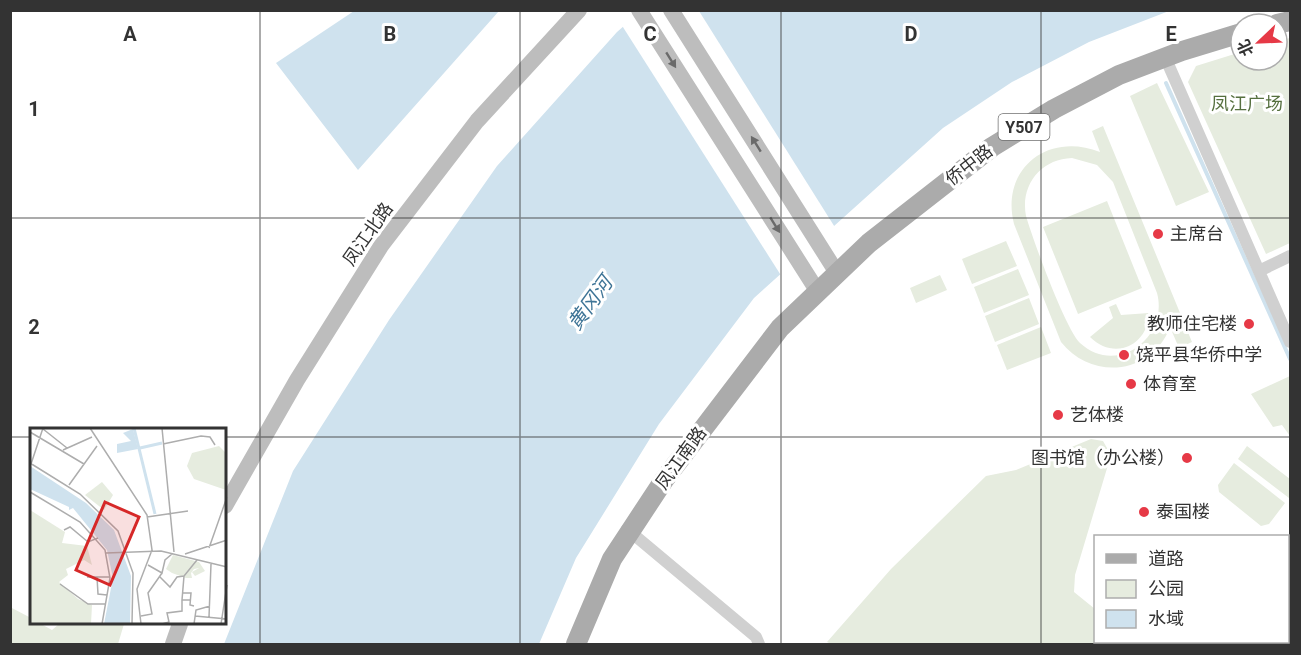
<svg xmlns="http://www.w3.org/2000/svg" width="1301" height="655" font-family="Roboto,'Noto Sans SC',sans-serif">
	<rect width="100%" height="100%" fill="#fff"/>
	<path fill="#e6ecdf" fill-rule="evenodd" d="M1290,38V243L1266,254L1188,82L1196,66L1241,52V60H1277V41Z
		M1157,83L1209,192L1176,206L1130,96Z
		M1103,126L1192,342L1179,348L1170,327C1152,375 1092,381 1061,342L1014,224C1000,169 1048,131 1100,152L1092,131ZM1072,158L1097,165L1113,182L1157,293C1169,337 1117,377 1080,343C1065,328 1033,240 1026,216C1020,185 1041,159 1072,158Z
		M1107,201L1142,288L1078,314L1043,227Z
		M1006,241L1017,266L972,284L962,259Z
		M1018,269L1029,295L984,313L974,287Z
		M940,275L947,290L916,303L910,288Z
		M1029,298L1039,324L995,342L985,316Z
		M1116,304L1121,315L1149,313C1148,346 1114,361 1090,337L1113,318L1109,307Z
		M1041,327L1051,353L1007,370L997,345Z
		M1290,376V436L1282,425L1273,427L1251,394Z
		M1091,439L1103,441L1111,455L1075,575L1074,592L1095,609L1096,642H1146L1150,644H831L827,642L891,569L986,476L1016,470Z
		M1247,446L1290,479L1289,498L1238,459Z
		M1234,463L1285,503L1269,524L1261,526L1219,492L1218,485Z
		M10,607L31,618L32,624H41L52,630L59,624H124L118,644H11Z"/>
	<path fill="#cfe2ee" d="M354,11H499L358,170L276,63Z
		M641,11H1169L1089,42L1012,82L943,128L754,298L659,424L576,558L539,644H224L293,471L389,320L497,166L617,32Z"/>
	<path fill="#fff" d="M637,10L699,11L836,229L782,277L621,24Z"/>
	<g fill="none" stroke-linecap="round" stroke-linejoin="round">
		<path stroke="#cfe2ee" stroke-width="4" d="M1166,83L1290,359"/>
		<path stroke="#d0d0d0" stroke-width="12" d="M1165,57L1290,342
			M1259,271L1290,256
			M627,529L756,637L759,644"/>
		<path stroke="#bdbdbd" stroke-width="16" d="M639,10L818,292
			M671,10L837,273
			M225,506L297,380L381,246L477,121L579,10
			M173,644L180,624"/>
		<path stroke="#ababab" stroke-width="20" d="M1277,24L1290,21
			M576,644L612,559L664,480L780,328L869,243L992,147L1054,109L1119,75L1182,51L1241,33"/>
	</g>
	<defs><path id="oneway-solid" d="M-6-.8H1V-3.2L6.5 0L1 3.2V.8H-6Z" transform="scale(1.5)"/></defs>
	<g fill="#6a6a6a">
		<use href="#oneway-solid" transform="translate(671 60) rotate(58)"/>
		<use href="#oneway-solid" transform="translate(756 144) rotate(-122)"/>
		<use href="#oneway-solid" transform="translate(775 225) rotate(58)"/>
	</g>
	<path fill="none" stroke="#333" stroke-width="1.5" stroke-opacity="0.55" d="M260,10V644M520,10V644M781,10V644M1041,10V644M10,218H1290M10,437H32M225,437H1290"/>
	<g fill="#e63946" stroke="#fff" stroke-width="2">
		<circle cx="1158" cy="234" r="6"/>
		<circle cx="1249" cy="324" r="6"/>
		<circle cx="1124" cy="355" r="6"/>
		<circle cx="1131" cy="384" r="6"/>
		<circle cx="1058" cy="415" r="6"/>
		<circle cx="1187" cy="458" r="6"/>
		<circle cx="1144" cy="512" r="6"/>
	</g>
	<g text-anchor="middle" stroke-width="6" stroke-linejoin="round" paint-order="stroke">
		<rect fill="#fff" stroke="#707070" stroke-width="1.5" x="998.5" y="114" width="51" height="26" rx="4.5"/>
		<g font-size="16" font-weight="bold" fill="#333">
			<text x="1024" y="133">Y507</text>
		</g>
		<g font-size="18" fill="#56703f" stroke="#fff">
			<text x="1247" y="110">凤江广场</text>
		</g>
		<g font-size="18" fill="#333" stroke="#fff">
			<text transform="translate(969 165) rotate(-38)" y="6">侨中路</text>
			<text transform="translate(368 234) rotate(-55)" y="6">凤江北路</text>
			<text transform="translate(681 458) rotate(-54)" y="6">凤江南路</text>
		</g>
		<g font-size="18" fill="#333" stroke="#fff" text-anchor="start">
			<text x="1170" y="240">主席台</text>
			<text x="1237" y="330" text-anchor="end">教师住宅楼</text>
			<text x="1136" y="361">饶平县华侨中学</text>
			<text x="1143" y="390">体育室</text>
			<text x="1070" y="421">艺体楼</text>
			<text x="1175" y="464" text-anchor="end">图书馆（办公楼）</text>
			<text x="1156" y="518">泰国楼</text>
		</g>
		<g font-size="20" font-style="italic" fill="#3f7597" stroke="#fff">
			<text transform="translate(590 303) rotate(-54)" y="7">黄冈河</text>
		</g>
	</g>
	<g transform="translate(30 428)">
		<rect width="196" height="196" fill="#fff"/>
		<path d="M189,18L196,25V62L164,51L157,38L162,25ZM72,54L83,67L74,82L55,67ZM0,82L35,104L32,115L57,118L62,137L54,132L36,141L38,147L29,154L48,171L62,177L61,196H0ZM143,127L169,134L175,143L165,148L162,144L169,140L164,141L161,145L162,150H156L142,145L136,141Z" fill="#e6ecdf"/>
		<path d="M103,1L108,21L87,25V16L101,13L93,5ZM0,38L56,75L84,102L101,148L100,196H74L83,150L77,122L43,80L39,82V79L0,61Z" fill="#cfe2ee"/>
		<path fill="none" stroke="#cfe2ee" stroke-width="3" d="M104,0L125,86M110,20L132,15"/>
		<path fill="none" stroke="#adadad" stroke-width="1.5" d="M60,0L117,87L122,122L107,161L111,196M132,0L144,124M13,1L37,20M0,4L54,36M133,16L171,8L180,9L185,17M33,22L62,9M0,35L50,66L88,103L103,145L102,196M1,36L13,0M39,57L67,18M0,64L50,94L75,122L80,150L72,196M117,89L158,83M34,102L40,99L58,114L68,110M179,120L197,69M76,125L131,123L197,139M155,126L197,112M118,137L132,145L135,132L142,126M57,149H80M67,149L68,166L77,167M130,149L140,159L147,149L154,148M30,156L58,176H76M153,165H161L160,177L164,178M161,172H152L154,148L167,132M111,188L122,186L118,165L132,145M165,188L197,191M179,189L181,136M132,196L139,194L137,185L152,183V172M164,196L166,182L180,178M191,196L197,157"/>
		<path fill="#d62828" fill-opacity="0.15" stroke="#d62828" stroke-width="3" d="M75,74L109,89L80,157L46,142Z"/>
		<rect width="196" height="196" fill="none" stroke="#333" stroke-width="3"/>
	</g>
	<g font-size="20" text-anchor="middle" font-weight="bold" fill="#333" stroke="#fff" stroke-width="6" stroke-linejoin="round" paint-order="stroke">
		<text x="130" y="41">A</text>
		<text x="390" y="41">B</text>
		<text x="650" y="41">C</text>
		<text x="911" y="41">D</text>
		<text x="1171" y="41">E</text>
		<text x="34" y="116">1</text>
		<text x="34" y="334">2</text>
	</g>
	<rect width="1301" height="655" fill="none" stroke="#333333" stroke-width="24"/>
	<rect x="1094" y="535" width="195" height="108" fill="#ffffff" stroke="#adadad" stroke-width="1.5"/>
	<rect x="1106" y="554" width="30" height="9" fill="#ababab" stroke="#adadad" stroke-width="1.5"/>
	<text x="1148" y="565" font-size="18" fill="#333333">道路</text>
	<rect x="1106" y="580" width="30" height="18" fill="#e6ecdf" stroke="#adadad" stroke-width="1.5"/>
	<text x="1148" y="595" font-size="18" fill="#333333">公园</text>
	<rect x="1106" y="610" width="30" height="18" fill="#cfe2ee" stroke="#adadad" stroke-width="1.5"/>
	<text x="1148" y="625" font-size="18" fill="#333333">水域</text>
	<g transform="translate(1259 42) rotate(247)"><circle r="28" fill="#ffffff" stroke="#adadad" stroke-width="1.5"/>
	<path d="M0-4.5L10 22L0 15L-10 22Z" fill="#e63946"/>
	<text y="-9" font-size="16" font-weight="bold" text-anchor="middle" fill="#333333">北</text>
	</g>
</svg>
